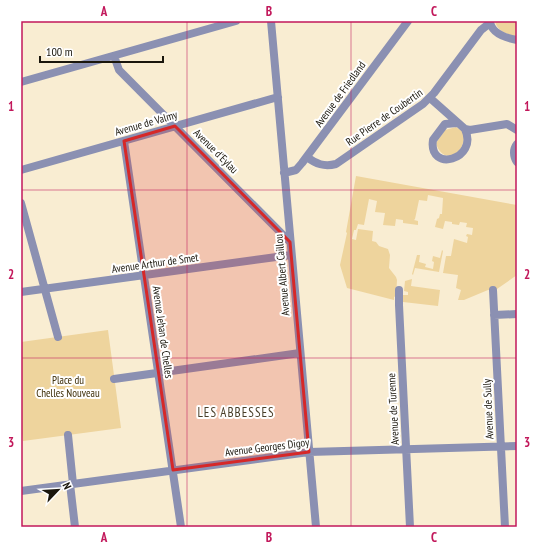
<svg xmlns="http://www.w3.org/2000/svg" width="538" height="548" font-family="'PT Sans Narrow',sans-serif">
	<rect width="100%" height="100%" fill="#f9edd2"/>
	<path fill="#eed49d" d="M495,21H517V37C508,34 497,32 495,21Z
		M456,127L462,131L465,136C464,139 463,143 462,146C455,160 440,159 436,143L445,130Z
		M356,176L517,205V275L497,289L488,290L464,300H458L461,290L456,288L458,275L443,273L446,256H451L454,239L467,243L468,237L466,236L467,234L472,235L473,228L466,227L467,223L460,222L459,225L452,224V222L445,221L443,229L435,227L437,219L439,218L440,214H442L443,198L428,195L427,201L419,200L415,219L414,220L418,221V225L403,223V220L396,219L395,226L383,225L385,213L375,212L377,201L369,199L364,225L358,224L356,230H354L352,239L356,240L358,229L373,231L372,241L376,242L379,246L388,249L390,255L389,268L396,277L397,280L396,296L394,297V300L347,288L340,265L347,233L346,232Z
		M442,250L443,251L439,272L415,268L413,275L412,274L417,255H420L419,262L426,264L425,267L433,269L434,262L432,261L433,256L440,258Z
		M412,279L411,286L440,290L438,306L403,302V295H408V292L404,291L405,281Z
		M108,330L121,428L23,441L21,427V342Z"/>
	<g fill="none" stroke-linecap="round" stroke-linejoin="round">
		<path stroke="#8b90b2" stroke-width="8" d="M271,21L316,527
			M490,21C491,33 506,38 517,40
			M114,56L119,70L290,242
			M21,82L236,21
			M430,98L465,129L470,130L507,124L517,130
			M457,123L445,124L433,140C428,173 479,160 465,129
			M124,141L181,527
			M517,144C513,149 513,156 517,162
			M307,157C316,164 324,167 336,164L423,104L434,93L481,30L490,23
			M21,170L278,97
			M284,173L296,170L302,163L408,21
			M21,203L58,337
			M399,290V305L410,527
			M493,290L505,527
			M21,292L291,255
			M494,315L517,314
			M114,379L300,353
			M68,435L73,484
			M70,484L75,527
			M21,491L309,452L517,446"/>
	</g>
	<path fill="#d62828" fill-opacity="0.2" stroke="#d62828" stroke-width="3" stroke-linejoin="round" d="M175,126L290,242L309,452L173,470L124,141Z"/>
	<path fill="none" stroke="#c2185b" stroke-width="1" stroke-opacity="0.55" d="M187,21V527M351,21V527M21,190H517M21,358H517"/>
	<g text-anchor="middle" stroke-width="4" stroke-linejoin="round" paint-order="stroke">
		<g font-size="11" fill="#1a160c" stroke="#fff">
			<text transform="translate(340 94) rotate(-54)" y="4">Avenue de Friedland</text>
			<text transform="translate(384 117) rotate(-35)" y="4">Rue Pierre de Coubertin</text>
			<text transform="translate(146 123) rotate(-16)" y="4">Avenue de Valmy</text>
			<text transform="translate(216 151) rotate(45)" y="4">Avenue d'Eylau</text>
			<text transform="translate(155 263) rotate(-8)" y="4">Avenue Arthur de Smet</text>
			<text transform="translate(282 275) rotate(-95)" y="4">Avenue Albert Caillou</text>
			<text transform="translate(163 332) rotate(82)" y="4">Avenue Jehan de Chelles</text>
			<text transform="translate(393 409) rotate(-93)" y="4">Avenue de Turenne</text>
			<text transform="translate(488 409) rotate(-93)" y="4">Avenue de Sully</text>
			<text transform="translate(267 447) rotate(-7)" y="4">Avenue Georges Digoy</text>
		</g>
		<g font-size="11" fill="#3d2d06" stroke="#fff">
			<text x="68" y="384">Place du<tspan x="68" dy="13">Chelles Nouveau</tspan></text>
		</g>
		<g font-size="13" letter-spacing="1" fill="#493f29" stroke="#fff">
			<text x="236" y="417">LES ABBESSES</text>
		</g>
	</g>
	<rect width="538" height="548" fill="none" stroke="#ffffff" stroke-width="44"/>
	<g transform="translate(58 490) rotate(65)" stroke="#ffffff" stroke-width="3" paint-order="stroke">
	<path d="M0-3L7 15L0 10L-7 15Z" fill="#1a160c"/>
	<text y="-6" font-size="11" font-weight="bold" text-anchor="middle" fill="#1a160c">N</text>
	</g>
	<path d="M40 56v6h123v-6" fill="none" stroke="#1a160c" stroke-width="2"/>
	<text x="46" y="56" font-size="12" fill="#1a160c" stroke="#ffffff" stroke-width="3" paint-order="stroke">100 m</text>
	<rect x="22" y="22" width="494" height="504" fill="none" stroke="#c2185b" stroke-width="1.5"/>
	<g font-size="13" text-anchor="middle" font-weight="bold" fill="#c2185b">
		<text x="104" y="16">A</text>
		<text x="269" y="16">B</text>
		<text x="434" y="16">C</text>
		<text x="11" y="111">1</text>
		<text x="527" y="111">1</text>
		<text x="11" y="279">2</text>
		<text x="527" y="279">2</text>
		<text x="11" y="447">3</text>
		<text x="527" y="447">3</text>
		<text x="104" y="542">A</text>
		<text x="269" y="542">B</text>
		<text x="434" y="542">C</text>
	</g>
</svg>
